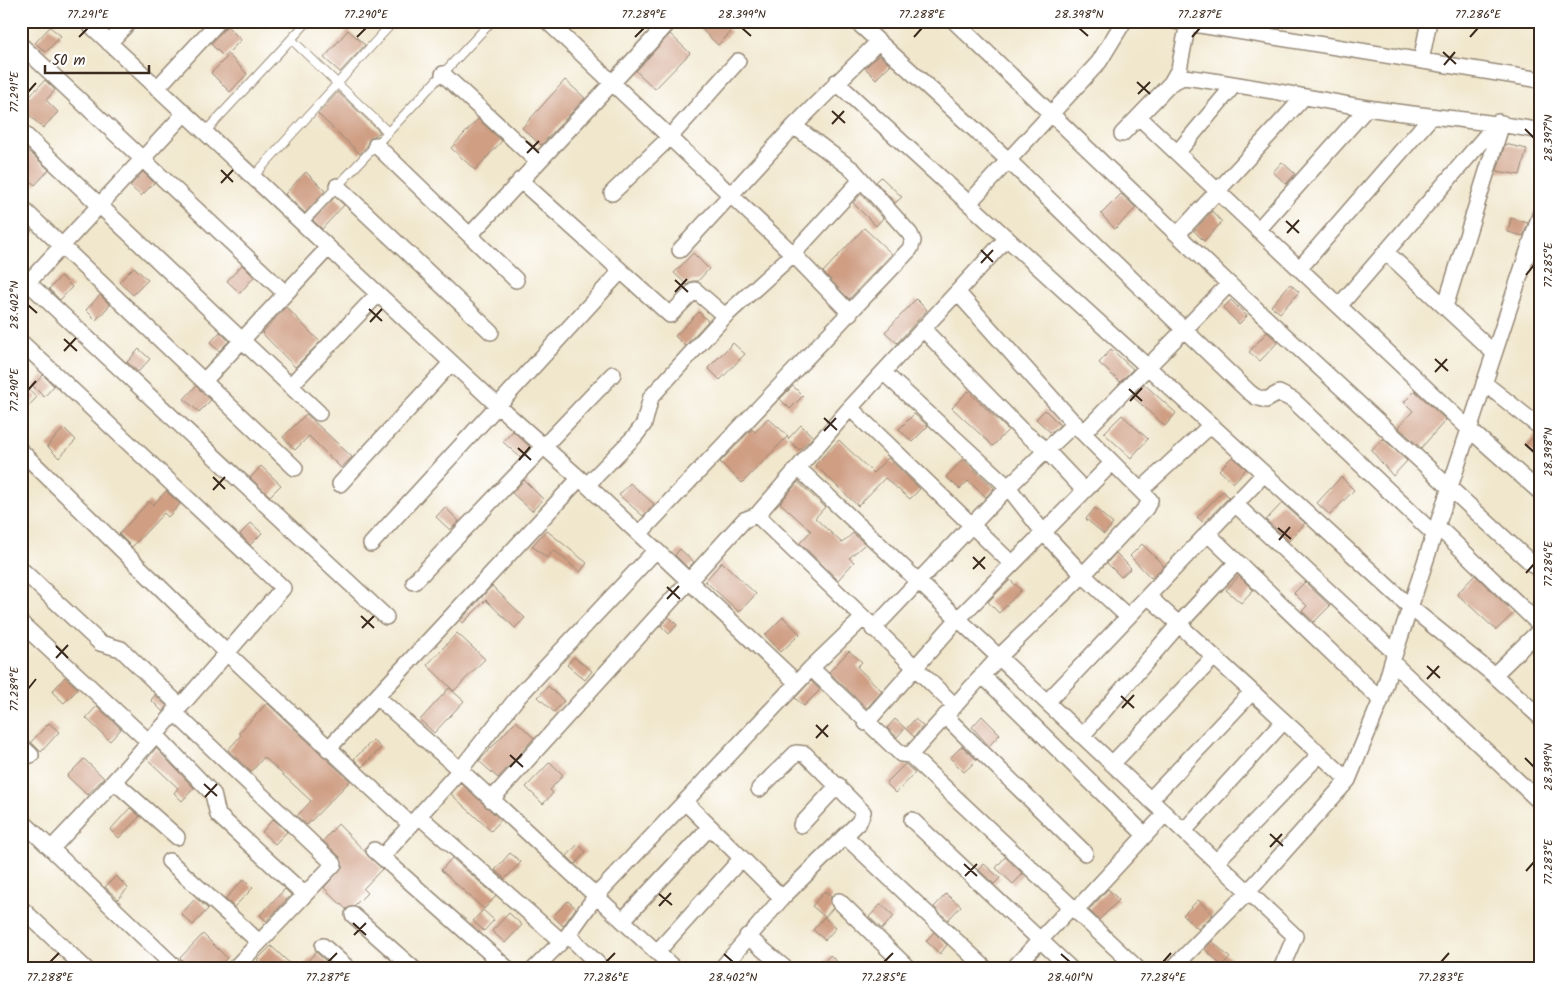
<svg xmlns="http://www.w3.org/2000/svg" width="1562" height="990" font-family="Kalam,sans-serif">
	<rect width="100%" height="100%" fill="#fff"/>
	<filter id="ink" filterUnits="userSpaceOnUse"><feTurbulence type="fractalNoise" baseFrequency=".02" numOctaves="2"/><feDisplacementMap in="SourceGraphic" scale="10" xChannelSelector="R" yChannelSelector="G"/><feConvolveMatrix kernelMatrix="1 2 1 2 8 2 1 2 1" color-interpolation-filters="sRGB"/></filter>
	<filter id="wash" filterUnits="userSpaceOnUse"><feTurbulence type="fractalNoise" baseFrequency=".0096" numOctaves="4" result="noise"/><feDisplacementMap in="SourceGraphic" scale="20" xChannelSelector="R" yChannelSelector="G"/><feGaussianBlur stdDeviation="1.12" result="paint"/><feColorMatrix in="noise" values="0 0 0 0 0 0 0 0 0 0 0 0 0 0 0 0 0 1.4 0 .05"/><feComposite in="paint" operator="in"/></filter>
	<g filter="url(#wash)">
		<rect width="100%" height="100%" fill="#f1e7cd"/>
		<g id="blocks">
			<path fill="#cf9e83" d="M693,21H721L731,32L718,45Z
				M227,26L241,40L224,57L211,44Z
				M50,27L61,36L46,52L35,43Z
				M348,30L365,45L340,72L324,58Z
				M670,34L690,53L655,89L636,71Z
				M229,55L247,74L230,92L211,73Z
				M879,55L890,65L876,79L865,68Z
				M45,80L55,90L46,100L58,112L43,128L27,113L21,119V88L30,96Z
				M565,80L585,98L541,145L522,128Z
				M338,92L380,132L369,139L367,146L360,154L318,114Z
				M478,119L502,141L475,170L451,148Z
				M21,144L49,170L35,185L21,173Z
				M1505,144L1527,149L1520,175L1497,171Z
				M1282,162L1295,174L1286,184L1273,172Z
				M143,172L154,183L141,196L130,186Z
				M306,172L325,191L305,213L285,194Z
				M881,177L902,197L895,203L876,182Z
				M861,194L883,218L876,226L853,203Z
				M1121,194L1136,208L1115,229L1101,214Z
				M335,197L344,205L322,229L313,220Z
				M1212,211L1222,222L1204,241L1194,231Z
				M1511,218L1528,223L1523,236L1508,232Z
				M21,220L32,231L21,243Z
				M864,228L892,254L849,299L823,272Z
				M693,253L709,269L698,281H692L687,285L674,273Z
				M242,265L254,277L240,293L227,281Z
				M134,267L148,280L133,295L119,282Z
				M61,276L72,287L60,300L49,289Z
				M1290,284L1299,292L1280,313L1271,306Z
				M100,295L110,305L96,320L86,310Z
				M916,299L927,310L897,343L885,332Z
				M1231,300L1247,316L1239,324L1223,308Z
				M286,307L320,342L295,367L262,333Z
				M699,312L708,321L685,346L675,336Z
				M220,332L229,341L219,351L210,343Z
				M1267,332L1278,342L1260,361L1249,352Z
				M733,343L745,354L720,380L708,368Z
				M139,349L150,359L138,372L127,362Z
				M1111,349L1133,369L1120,382L1099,363Z
				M43,375L54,386L44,397L33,386Z
				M21,382L37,397L21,414Z
				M1144,384L1176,413L1165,426L1132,396Z
				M196,386L211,400L199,412L184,399Z
				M793,386L803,396L790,409L780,399Z
				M968,391L1008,430L993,446L952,408Z
				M1415,391L1446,420L1421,448L1398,427L1413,411L1404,402Z
				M1045,410L1060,425L1051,433L1036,419Z
				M306,414L352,457L341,468L309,436L295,450L283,437Z
				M914,414L928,426L912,442L899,429Z
				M1122,415L1148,439L1131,458L1104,433Z
				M768,418L788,436L742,483L720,462L752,429L755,432Z
				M801,425L813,437L799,450L788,439Z
				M64,428L76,440L59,458L47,446Z
				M513,431L530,447L520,457L503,442Z
				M1535,435L1541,437V461L1525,446Z
				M1383,439L1407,461L1393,476L1371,450Z
				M839,440L873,473L888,458L920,489L910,499L885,478L858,506L815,465Z
				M1232,457L1246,469L1233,483L1219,470Z
				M963,459L994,488L986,497L968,481L960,489L946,477Z
				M261,466L281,485L270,496L250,478Z
				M1341,477L1354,490L1330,515L1317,503Z
				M524,480L543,499L532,511L512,493Z
				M798,482L825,507L815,518L842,543L853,533L865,544L849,558L854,562L838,580L800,543L811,531L780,503Z
				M630,483L654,504L643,516L619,495Z
				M166,491L180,504L168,517L164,513L132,547L119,534L149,501L153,505Z
				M1223,491L1229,497L1204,523L1197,517Z
				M1282,503L1305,523L1289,541L1266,520Z
				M445,507L459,521L450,530L436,517Z
				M1095,508L1113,524L1104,534L1086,519Z
				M251,523L262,533L250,545L240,534Z
				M546,530L587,563L580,572L554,550L547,558L532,546Z
				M1142,544L1164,566L1151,578L1130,556Z
				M680,549L694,562L688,568L675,555Z
				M1116,553L1131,568L1121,577L1107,563Z
				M722,562L756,594L739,612L705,581Z
				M1475,575L1514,613L1496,630L1457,594Z
				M1239,576L1253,590L1241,603L1226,590Z
				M1010,580L1021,590L999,613L988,602Z
				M1305,582L1330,606L1314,622L1302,611L1307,606L1294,593Z
				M492,586L525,618L515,628L486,600L463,623L460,621Z
				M669,617L677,625L669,634L661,626Z
				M783,617L800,634L781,652L765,635Z
				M457,633L485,659L454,691L427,665Z
				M849,651L862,662L857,667L882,691L867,708L829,672Z
				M574,657L592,671L585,680L567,665Z
				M65,677L78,689L64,703L52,692Z
				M811,681L820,690L804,706L795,698Z
				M548,686L564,701L554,712L538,697Z
				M449,688L464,701L434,733L420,720Z
				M155,695L167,706L163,712L151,700Z
				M267,703L350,781L307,825L297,816L311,801L264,757L251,772L228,750L241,735L239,733Z
				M97,706L121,729L110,741L86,718Z
				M982,716L1000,734L989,746L972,727Z
				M895,719L905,728L897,737L887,728Z
				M915,719L923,726L914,737L906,729Z
				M516,721L534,738L498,778L479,761Z
				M49,723L59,732L41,752L31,742Z
				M373,740L381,748L362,767L354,759Z
				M962,746L977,760L964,772L950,758Z
				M156,748L194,788L182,801L174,793L178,788L147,759Z
				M84,759L104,778L87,795L67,776Z
				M550,762L563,775L550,790L553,793L543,804L526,787Z
				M905,764L915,773L896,793L886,783Z
				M461,783L501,820L491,831L451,794Z
				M130,808L140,816L119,838L110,830Z
				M273,819L287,832L275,844L262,832Z
				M338,824L382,869L363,889L367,893L354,906L346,909L324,888L343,866L340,857L323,841Z
				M578,844L586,852L575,864L567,856Z
				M510,853L521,862L505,879L495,870Z
				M1005,857L1023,874L1013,884L996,868Z
				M452,858L496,896L484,909L441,870Z
				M984,864L1000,878L994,884L979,870Z
				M116,876L128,888L118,899L105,887Z
				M244,879L253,888L234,907L225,899Z
				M285,889L291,895L266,921L260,915Z
				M1108,889L1119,900L1099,920L1089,910Z
				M825,891L831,896L830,903L833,908L825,917L812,906Z
				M946,894L961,906L948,920L934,907Z
				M196,898L208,909L193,925L181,914Z
				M1198,900L1213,914L1198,929L1183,915Z
				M568,901L576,908L563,926L553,916Z
				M881,904L894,916L882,929L869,917Z
				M483,910L494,920L484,931L473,921Z
				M509,913L522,925L505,943L492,931Z
				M824,917L836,928L825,940L813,930Z
				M934,932L947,945L940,954L926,941Z
				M203,934L227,958L216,969H191L180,958Z
				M1212,941L1230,958L1222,966L1205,949Z
				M271,946L296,969H266L257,960Z
				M316,952L329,964L324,969H300Z
				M830,955L845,969H829L823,963Z"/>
		</g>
	</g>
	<g filter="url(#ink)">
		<use href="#blocks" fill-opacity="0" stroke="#968876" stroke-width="1"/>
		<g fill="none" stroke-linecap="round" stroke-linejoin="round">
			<defs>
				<path id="lane" d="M291,39L388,132
					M205,132L308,21
					M253,177L394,21
					M303,223L492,21"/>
				<path id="street" d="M86,21L497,405L587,485L797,683
					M547,21L793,254L850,313
					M856,21L1008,160L1249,392L1256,397L1266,400L1279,393L1293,400L1434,534
					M954,21L1229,284L1541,572
					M1175,21L1541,80
					M109,43L130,21
					M21,45L285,293
					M1421,61L1429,21
					M443,74L538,162
					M836,82L1410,607L1494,675L1541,718
					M1171,83L1179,69L1188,23
					M157,88L219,21
					M1139,117L1469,429L1541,493
					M21,131L319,413
					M1122,134L1171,83L1183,77C1244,84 1306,98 1367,108C1425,117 1483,120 1541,131
					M376,145L516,280
					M1177,153L1234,85
					M520,180L670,315L695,290L725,316
					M337,186L491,332
					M612,193L670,137L738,61
					M969,203L1099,62L1124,21
					M21,207L295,468
					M1258,230L1367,108
					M1178,234L1304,97
					M470,235L670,21
					M680,250L794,126
					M1386,252L1494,353
					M1299,269L1431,117
					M21,276L386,617
					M22,289L184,114
					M1339,306L1498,122
					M1445,307L1502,123
					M924,330L1021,430L1045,449L1083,489
					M21,342L283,588C207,676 132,764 52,848
					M883,372L1008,487L1043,532L1083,575L1127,616
					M204,381L328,248
					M1484,383L1541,428
					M291,385L378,294
					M850,408L1011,563
					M1083,433L1229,284
					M21,451L227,653L411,825
					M798,468L1295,936L1281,969
					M340,484L451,363
					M587,485L635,436L644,424L651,397L725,316L793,254L861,180
					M1141,490L1211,425
					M1235,504L1395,653
					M757,515L955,706
					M1437,526L1541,626
					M1207,533L1381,700
					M639,534L910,249L913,241L910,234L853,170L794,126L878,42
					M371,544L620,272
					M21,569L100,643L121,649L180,706
					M414,582L613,374
					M1148,596L1348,780
					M21,623L148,741
					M873,629L1008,487L1075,423
					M1392,662L1541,803
					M811,668L901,754L910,755L999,657L1083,575L1146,508L1150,500L1083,433L958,293
					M982,675L1145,835
					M1494,675L1541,629
					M377,697L460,770L675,969
					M1047,702L1264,474
					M174,712L334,864L234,969
					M945,716L1085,853
					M866,723L958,619L1112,463
					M155,734L213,794L218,815L304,894
					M1082,736L1179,624L1237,562
					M21,746L31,755
					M328,749L579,479
					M910,755L1138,969
					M1112,764L1214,657
					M115,782L177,837
					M491,800L744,520L757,515L850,408L1007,238
					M1150,800L1252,692
					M685,802L782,898
					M419,816L561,941
					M21,820L177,969
					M912,820L1071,969
					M801,825L838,785
					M1184,831L1284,721
					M845,836L986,969
					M374,850L508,969
					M382,857L460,770L517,698L656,550
					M169,861L259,942
					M1216,862L1320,754
					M839,901L909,969
					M21,908L86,969
					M1076,910L1165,814
					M353,915L414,969
					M623,920L709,828
					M568,935L603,969
					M747,936L786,969
					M323,946L349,969
					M657,952L741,859
					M534,969L568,935L595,897L811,668L862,619
					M721,969L782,898L859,822L863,812L805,754L796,753L759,789
					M1013,969L1072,906
					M1172,969L1248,892L1348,780L1381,700L1392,662L1541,212"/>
			</defs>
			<use href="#lane" stroke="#968876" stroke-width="10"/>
			<use href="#street" stroke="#968876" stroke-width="18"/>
			<use href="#lane" stroke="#fff" stroke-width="8"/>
			<use href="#street" stroke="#fff" stroke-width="15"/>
		</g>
	</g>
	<path fill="none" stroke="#3b2a1e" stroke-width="2" d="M742,28L751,36M1079,28L1088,36M79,37L88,28M357,37L366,28M635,37L644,28M914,37L922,28M1192,37L1200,28M1470,37L1478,28M1443,52L1456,64M1444,65L1455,52M1137,82L1150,94M28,92L36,83M1138,94L1150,82M832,111L845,123M832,124L844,111M1525,129L1534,138M526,141L539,153M527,153L539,141M221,170L233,182M221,183L233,170M1286,221L1299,233M1287,233L1299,220M981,250L993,262M981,263L993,250M1526,275L1534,265M675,280L688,292M675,292L687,279M28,305L37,313M369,309L382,321M370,322L382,309M64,339L77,351M64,351L76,338M1435,359L1448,371M1435,372L1447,359M1129,389L1142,401M28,390L36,381M1130,401L1142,388M824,418L837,430M824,431L836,418M1525,444L1534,452M518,448L531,460M519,460L530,447M213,477L225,489M213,490L225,477M1278,528L1291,539M1279,540L1290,527M973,557L985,569M973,569L985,557M1526,573L1534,564M667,587L680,599M667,599L679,586M361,616L374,628M362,628L374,616M56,646L68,658M56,658L68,645M1427,666L1440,678M1427,679L1439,666M28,689L36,679M1121,696L1134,708M1122,708L1134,695M816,725L828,737M816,738L828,725M510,755L523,767M1525,758L1534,767M510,767L522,754M204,784L217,796M205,797L217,784M1270,834L1283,846M1270,847L1282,834M964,864L977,876M1526,871L1534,862M965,876L977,864M659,894L672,905M659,906L671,893M353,923L366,935M354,935L366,923M724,954L733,962M1061,954L1070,962M50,962L59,953M328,962L337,953M606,962L615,953M884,962L893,953M1163,962L1171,953M1441,962L1449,953"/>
	<rect width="1562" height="990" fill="none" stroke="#fff" stroke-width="55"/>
	<path d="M45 65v8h104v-8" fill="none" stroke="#3b2a1e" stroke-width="2.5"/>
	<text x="52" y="65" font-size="15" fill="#3b2a1e" stroke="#ffffff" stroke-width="4" paint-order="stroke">50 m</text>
	<rect x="28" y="28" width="1506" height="934" fill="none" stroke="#3b2a1e" stroke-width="2"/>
	<g font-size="12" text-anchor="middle" fill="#3b2a1e">
		<text x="88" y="18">77.291°E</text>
		<text x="366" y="18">77.290°E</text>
		<text x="644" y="18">77.289°E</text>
		<text x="742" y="18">28.399°N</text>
		<text x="922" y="18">77.288°E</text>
		<text x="1079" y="18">28.398°N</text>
		<text x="1200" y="18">77.287°E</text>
		<text x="1478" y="18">77.286°E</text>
		<text transform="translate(14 92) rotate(-90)" y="4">77.291°E</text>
		<text transform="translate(1548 138) rotate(-90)" y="4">28.397°N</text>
		<text transform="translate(1548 265) rotate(-90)" y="4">77.285°E</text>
		<text transform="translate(14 305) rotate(-90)" y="4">28.402°N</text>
		<text transform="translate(14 390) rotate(-90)" y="4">77.290°E</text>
		<text transform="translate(1548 452) rotate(-90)" y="4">28.398°N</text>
		<text transform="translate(1548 564) rotate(-90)" y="4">77.284°E</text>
		<text transform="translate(14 689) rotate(-90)" y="4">77.289°E</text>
		<text transform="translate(1548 767) rotate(-90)" y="4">28.399°N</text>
		<text transform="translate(1548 862) rotate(-90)" y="4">77.283°E</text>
		<text x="50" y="981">77.288°E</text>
		<text x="328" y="981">77.287°E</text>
		<text x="606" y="981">77.286°E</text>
		<text x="733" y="981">28.402°N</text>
		<text x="884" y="981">77.285°E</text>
		<text x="1070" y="981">28.401°N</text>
		<text x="1163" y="981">77.284°E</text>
		<text x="1441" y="981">77.283°E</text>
	</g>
</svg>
